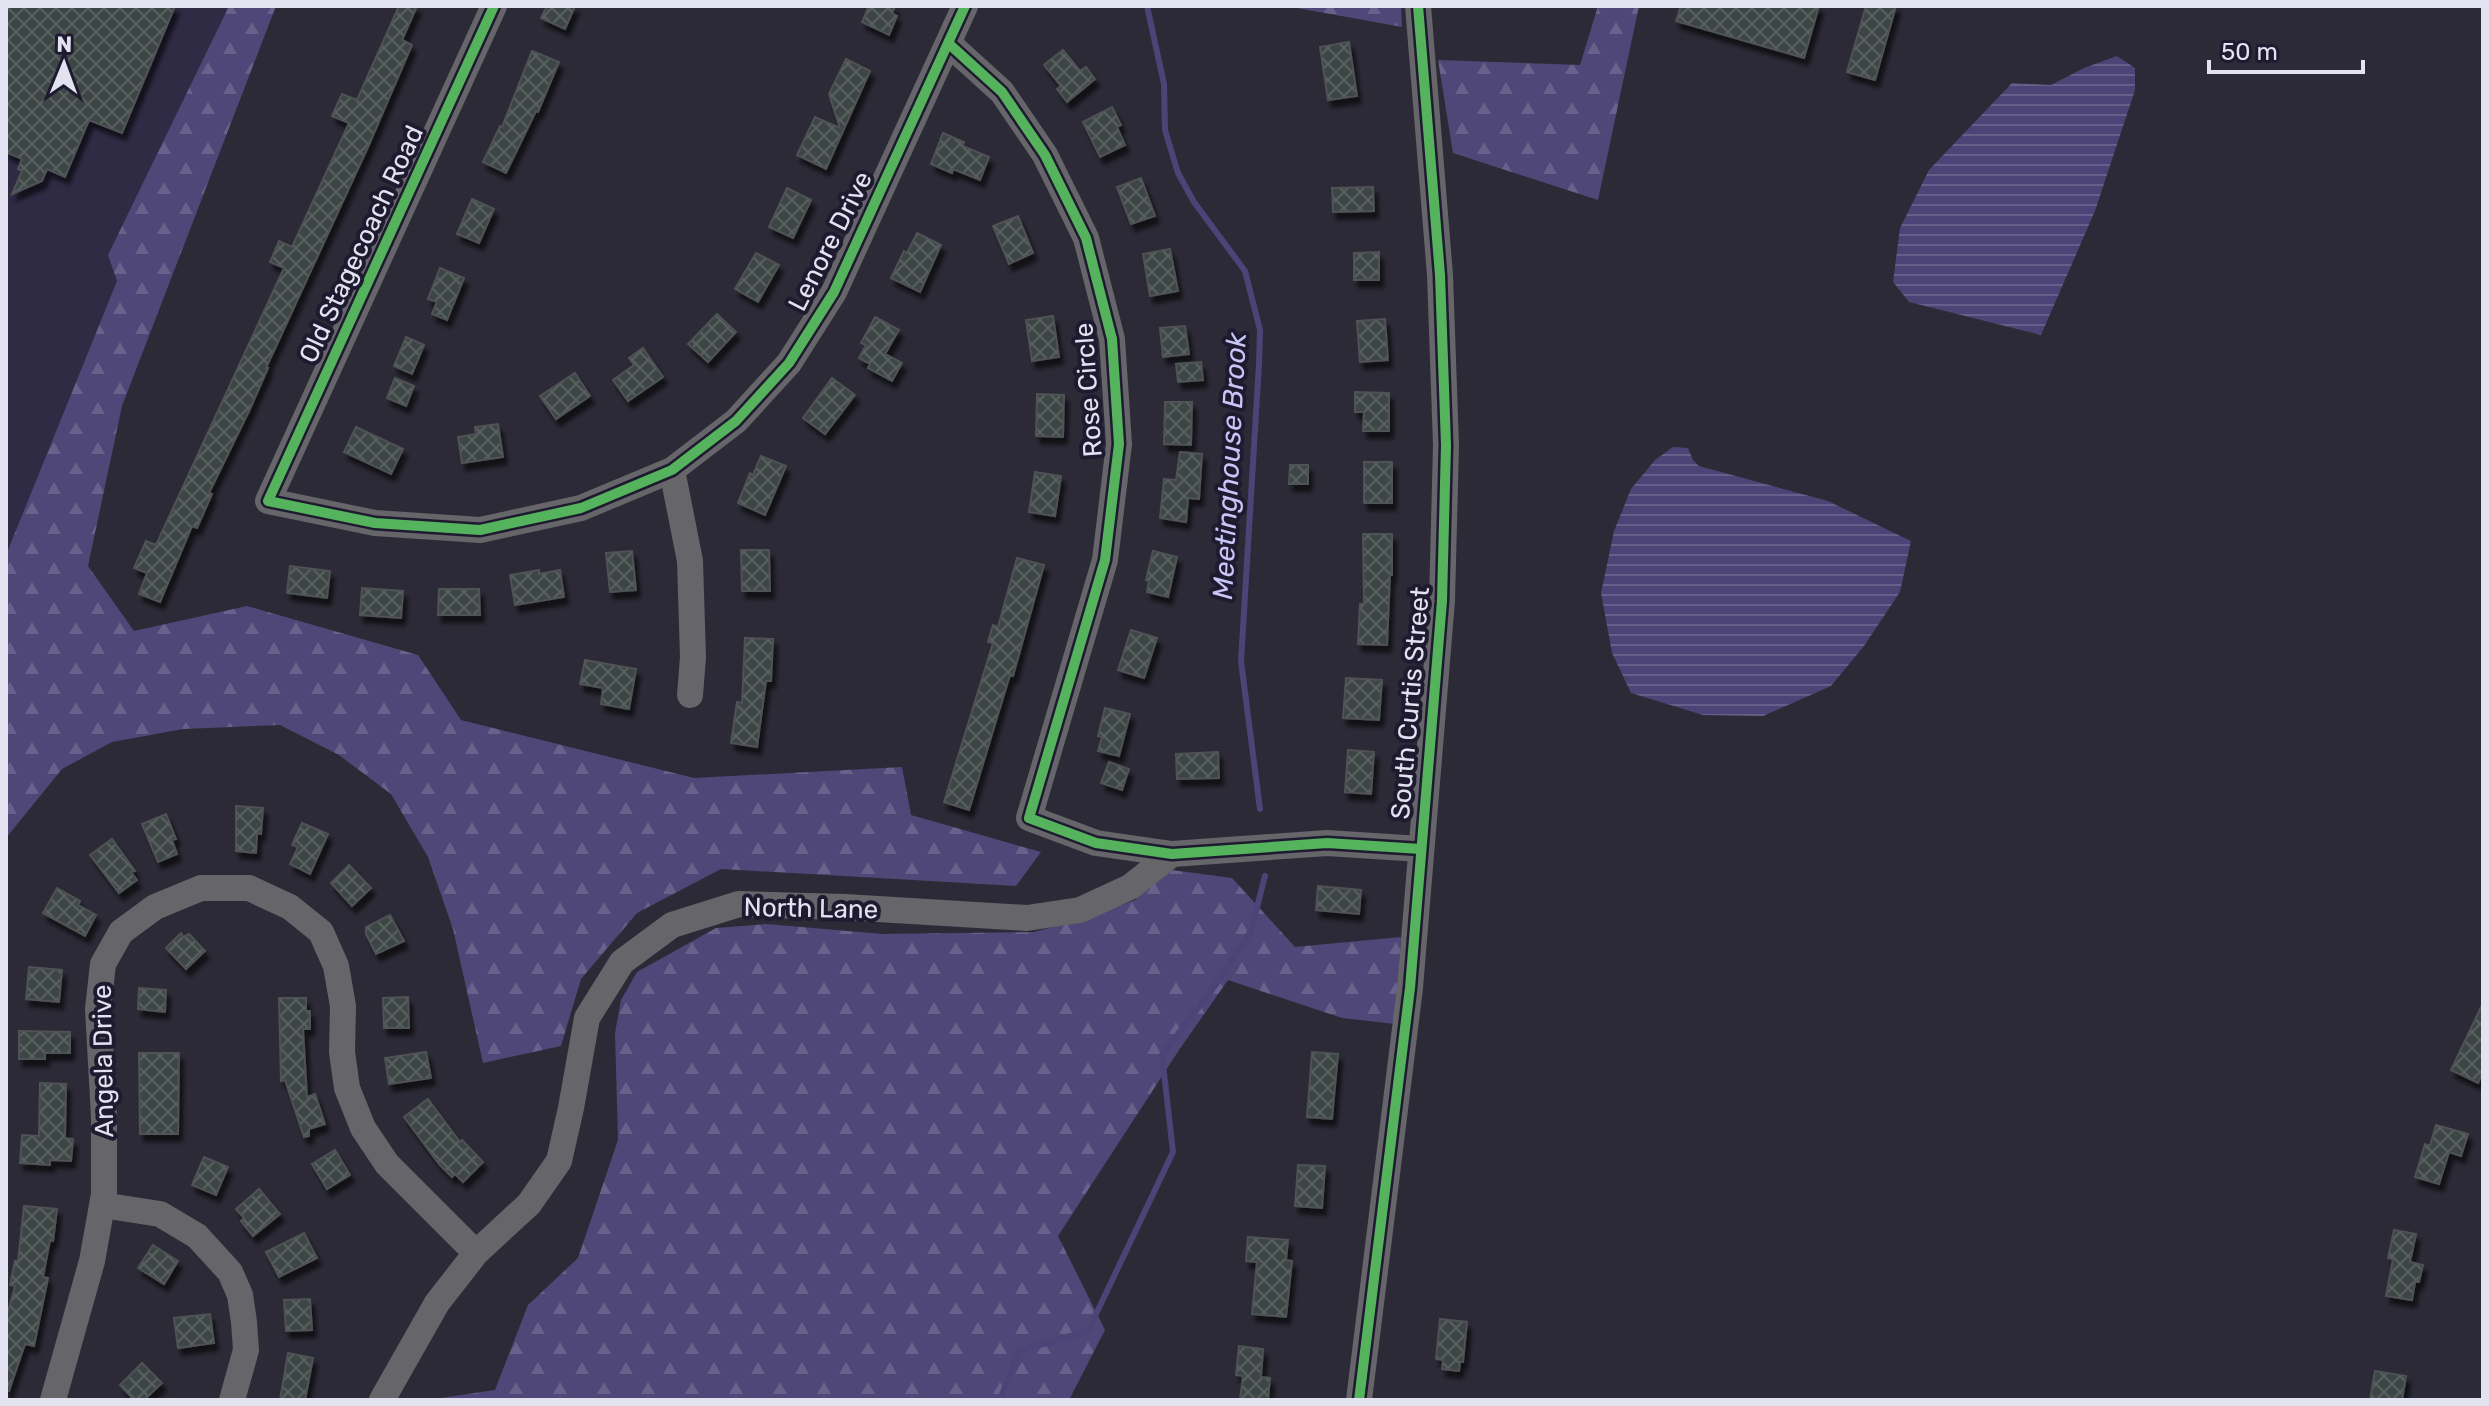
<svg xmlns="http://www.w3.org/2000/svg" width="2489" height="1406" font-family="Rubik,sans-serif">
	<defs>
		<pattern id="forest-firs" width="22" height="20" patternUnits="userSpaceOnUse" patternTransform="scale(2)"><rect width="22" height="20" fill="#4f4777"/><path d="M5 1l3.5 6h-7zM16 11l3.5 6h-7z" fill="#68618b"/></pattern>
		<pattern id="water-rules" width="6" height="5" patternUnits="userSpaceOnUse" patternTransform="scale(2)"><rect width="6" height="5" fill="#4c4476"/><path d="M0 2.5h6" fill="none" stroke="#665f8a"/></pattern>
		<pattern id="building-cross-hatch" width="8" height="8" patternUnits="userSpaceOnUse" patternTransform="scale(2)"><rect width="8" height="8" fill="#3d4545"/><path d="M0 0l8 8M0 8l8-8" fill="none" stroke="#596060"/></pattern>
		<filter id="shadow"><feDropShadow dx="4" dy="7" stdDeviation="2" flood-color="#0009"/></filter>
	</defs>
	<rect width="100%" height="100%" fill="#2c2a36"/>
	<path fill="#2f2b45" d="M6,6H229L108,255L117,281L6,555Z"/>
	<path fill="url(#forest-firs)" d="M229,6H276L122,406L88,566L134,631L247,606L418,655L461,720L694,778L902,767L911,815L1041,852L1016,886L721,869L637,913L581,979L561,1046L483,1063L453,929L428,857L391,794L339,755L280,725L183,729L112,742L62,769L6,838V555L117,281L108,255Z
		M1286,6H1401L1402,27Z
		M1598,6H1639L1598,200L1453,153L1438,60L1580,65Z
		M1164,869L1232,878L1295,947L1401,937L1395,1024L1342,1018L1228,980L1179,1050L1058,1236L1105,1330L1069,1400H427L495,1390L528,1305L578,1258L618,1140L615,1033L621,1000L637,972L716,928L766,924L883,934L1034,932L1090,917L1135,900Z"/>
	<path fill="url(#water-rules)" d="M2117,56L2135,68V90L2095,211L2041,335L1909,302L1893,282L1900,228L1929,170L2012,83L2051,85L2084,68Z
		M1673,447L1688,448L1693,460L1699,466L1828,501L1911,541L1900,592L1864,646L1831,686L1763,716L1703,715L1631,693L1612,653L1601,593L1614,531L1631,489L1655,460Z"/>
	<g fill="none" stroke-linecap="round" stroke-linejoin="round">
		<path stroke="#4c4476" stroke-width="6" d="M1147,6L1164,84L1165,130L1178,173L1194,202L1245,271L1260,330L1259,364L1241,661L1260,809
			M1000,1400L1019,1351L1088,1331L1173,1152L1162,1055L1220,979L1251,931L1265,876"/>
	</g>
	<path fill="url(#building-cross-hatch)" stroke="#4f5254" stroke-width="2" filter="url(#shadow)" d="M6,6H175L122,133L89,120L65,177L47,169L42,181L12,194L22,171L18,169L22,159L6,152Z
		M399,6H417L402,40L412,45L368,147L266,368H268L250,409L209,493L212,494L197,528L192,526L160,602L139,594L147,573L134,568L146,541L156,545L284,268L270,262L279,241L292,247L349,123L332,116L342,94L357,100Z
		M547,6H575L565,29L541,18Z
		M869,6H895L892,13L897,16L889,35L862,22Z
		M1681,6H1819L1804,58L1676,21Z
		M1866,6H1896L1875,80L1847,72Z
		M1349,42L1357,96L1328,100L1320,47Z
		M1063,50L1080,71L1086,67L1095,79L1067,102L1057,89L1061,86L1044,65Z
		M532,51L559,62L538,112L536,111L506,173L483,162L500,126L502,127Z
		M846,59L870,71L826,169L797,155L815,117L840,128L829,94Z
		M1112,107L1121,125L1117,127L1125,145L1100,157L1083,122Z
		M943,133L964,142L963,146L989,157L980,180L953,169L952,173L931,164Z
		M1141,178L1155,216L1131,224L1117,187Z
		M1373,187L1374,211L1333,212L1332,188Z
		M787,188L811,200L793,238L769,227Z
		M472,199L494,209L479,243L457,234Z
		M1018,216L1033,253L1009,264L993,226Z
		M917,233L941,245L920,292L891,278L904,251L907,253Z
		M1170,249L1178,291L1150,296L1143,254Z
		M1379,252V280H1354V253Z
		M756,253L779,265L758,302L735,289Z
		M440,268L464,278L447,320L432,314L437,302L428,299Z
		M717,314L736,332L708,362L688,344Z
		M1053,316L1059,357L1032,361L1026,320Z
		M875,317L899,330L885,354L902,363L892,381L868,368L870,364L859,358L866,345L861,343Z
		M1385,319L1388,360L1360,362L1357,321Z
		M1185,326L1189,354L1163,357L1160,328Z
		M406,337L424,345L412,374L394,366Z
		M643,348L663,377L628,401L613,380L634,365L629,358Z
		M1201,362L1203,380L1178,382L1176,364Z
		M575,373L590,396L556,419L540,396Z
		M395,378L414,386L406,406L387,398Z
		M832,378L855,395L825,434L803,418Z
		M1355,392L1389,393V431H1363L1364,412H1355Z
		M1037,394L1064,395L1063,437L1036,436Z
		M1165,402H1192L1191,445L1164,444Z
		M498,424L503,457L462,463L458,437L476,434L475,427Z
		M356,427L403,449L391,474L344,452Z
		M1180,452L1202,454L1199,499L1188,498L1186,522L1160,518L1164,479L1176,480Z
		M761,456L786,466L765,515L738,503L750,473L753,475Z
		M1364,462H1392V503H1364Z
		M1290,465H1308V484H1289Z
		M1035,472L1061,476L1055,516L1029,512Z
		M1363,534H1392V575H1390L1387,645L1358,644L1360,604H1364Z
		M741,550H769L770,591H742Z
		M632,551L636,590L610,592L606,553Z
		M1153,551L1177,557L1168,597L1147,592L1149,581L1146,580Z
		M1017,558L1044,565L1013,676L1010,675L969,810L944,802L993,643L988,642L993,625L998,627Z
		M290,566L330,571L327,598L287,593Z
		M539,570V574L560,570L564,597L515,605L510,575Z
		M362,588L403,591L401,618L360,615Z
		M439,589H479L480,615H438Z
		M1131,630L1157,638L1144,678L1118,670Z
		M745,638L773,639L771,681H766L757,747L731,743L737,702L742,703Z
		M585,660L636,669L629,709L601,704L603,688L580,684Z
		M1346,678L1382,680L1379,720L1343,718Z
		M1105,708L1130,714L1119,756L1098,751L1102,737L1098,736Z
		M1348,750L1374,752L1371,794L1345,792Z
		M1218,752L1219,778L1177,779L1176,754Z
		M1109,762L1129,769L1122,790L1101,783Z
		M236,806L263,808L261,834L257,833L256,853L236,851Z
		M166,814L176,839L172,840L177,854L158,862L142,824Z
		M302,823L328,834L310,874L290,864L298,847L292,845Z
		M112,839L135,871L131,872L137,880L119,893L90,855Z
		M349,865L371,888L352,906L331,883Z
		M1318,886L1361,890L1359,914L1316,910Z
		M57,888L80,901L78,905L96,915L85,936L43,913Z
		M390,915L404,941L376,954L366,934V927Z
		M181,933L183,937L189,934L205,951L186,969L166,948Z
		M29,967L62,970L59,1002L26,999Z
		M139,988L166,990L165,1012L138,1009Z
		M408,997L409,1028H384L383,998Z
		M279,998H306V1011H310V1029H303L307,1097L315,1094L325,1124L309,1129V1136L304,1137L285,1080L281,1081Z
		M2483,1003V1072L2478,1083L2451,1070Z
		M19,1031L70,1032V1053H45V1059H19Z
		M426,1052L431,1078L389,1084L385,1058Z
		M1312,1052L1338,1054L1332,1119L1307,1117Z
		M139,1053H179L178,1134H140Z
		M40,1083L66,1084L65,1138L73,1139L71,1161L50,1160V1165L20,1163L22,1135L39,1136Z
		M428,1099L460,1142L462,1140L483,1162L463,1182L455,1174L452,1177L439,1164L404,1117Z
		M2436,1125L2468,1134L2461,1156L2449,1152L2439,1184L2415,1177L2425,1144L2430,1146Z
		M335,1150L350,1175L327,1189L312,1164Z
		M204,1157L228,1167L216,1195L192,1185Z
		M1298,1165L1325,1166L1322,1208L1295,1206Z
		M259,1189L280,1214L253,1236L241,1221L244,1218L236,1209Z
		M24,1206L57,1209L53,1241L50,1240L43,1277L48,1278L34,1346L25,1344L9,1391H6V1319L15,1286L10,1285L15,1261H18Z
		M2394,1230L2416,1234L2410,1262L2423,1265L2419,1282H2415L2412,1300L2386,1296L2393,1259L2388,1258Z
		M304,1233L317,1258L279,1277L266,1252Z
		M1248,1237L1288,1240L1286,1260L1292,1261L1286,1317L1252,1314L1257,1262L1246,1261Z
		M153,1245L178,1261L164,1284L138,1268Z
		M310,1299L312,1330L286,1331L284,1300Z
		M210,1314L214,1343L178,1348L174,1318Z
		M1440,1319L1467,1322L1463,1362H1460L1459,1371L1442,1369L1443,1360L1436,1359Z
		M1239,1346L1263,1349L1261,1377L1270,1378L1268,1400H1240L1243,1376L1236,1375Z
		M288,1353L313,1358L305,1400H280Z
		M142,1363L162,1383L144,1400H134L120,1385Z
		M2375,1371L2406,1376L2402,1400H2370Z"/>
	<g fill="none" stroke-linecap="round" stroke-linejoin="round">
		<path stroke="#65656a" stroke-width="26" d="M494,6L268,501L375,523L480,530L581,508L672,470L736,421L789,363L834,292L965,6
			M948,43L1002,92L1045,155L1086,238L1112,339L1119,444L1105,560L1029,818L1096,843L1172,854L1327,843L1421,849
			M672,470L690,561L693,657L690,695
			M102,1205L160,1214L197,1236L230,1272L240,1295L244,1322L246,1350L232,1400
			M53,1400L92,1261L104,1194V1117L98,1009L103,964L121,932L155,907L201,888H249L290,907L321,932L336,966L343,1006L342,1052L347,1088L363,1128L387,1164L476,1253
			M382,1400L437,1303L476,1253L529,1204L559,1161L571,1108L587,1018L622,962L672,925L739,904L845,907L1027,918L1080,910L1130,887L1172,854
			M1359,1400L1410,988L1442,601L1446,445L1440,275L1418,6"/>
		<defs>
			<path id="cycleway" d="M494,6L268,501L375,523L480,530L581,508L672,470L736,421L789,363L834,292L965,6
				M948,43L1002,92L1045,155L1086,238L1112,339L1119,444L1105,560L1029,818L1096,843L1172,854L1327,843L1421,849
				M1359,1400L1410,988L1442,601L1446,445L1440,275L1418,6"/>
		</defs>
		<use href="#cycleway" stroke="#1e1b30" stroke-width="15"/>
		<use href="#cycleway" stroke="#56b35d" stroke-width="10"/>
	</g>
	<g text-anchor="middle" stroke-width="8" stroke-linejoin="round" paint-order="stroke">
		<g font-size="26" fill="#e3e2f1" stroke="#1e1b30">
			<text transform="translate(830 241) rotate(-63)" y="9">Lenore Drive</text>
			<text transform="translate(361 244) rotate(-65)" y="9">Old Stagecoach Road</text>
			<text transform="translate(1088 390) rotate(-94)" y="9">Rose Circle</text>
			<text transform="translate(1410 703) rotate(-85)" y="9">South Curtis Street</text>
			<text transform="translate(811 908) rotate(1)" y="9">North Lane</text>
			<text transform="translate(103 1061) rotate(-91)" y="9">Angela Drive</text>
		</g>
		<g font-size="28" font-style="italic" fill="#cac5f7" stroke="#1e1b30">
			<text transform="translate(1229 466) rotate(-87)" y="10">Meetinghouse Brook</text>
		</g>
	</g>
	<rect width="2489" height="1406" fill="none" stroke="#e3e2f1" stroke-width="16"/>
	<g transform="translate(64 64) rotate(1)" stroke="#1e1b30" stroke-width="6" paint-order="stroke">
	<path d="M0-6L14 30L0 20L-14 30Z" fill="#e3e2f1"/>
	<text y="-12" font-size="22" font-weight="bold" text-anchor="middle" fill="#e3e2f1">N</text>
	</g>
	<path d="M2209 60v12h154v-12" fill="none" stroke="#e3e2f1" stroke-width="4"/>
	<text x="2221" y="60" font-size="24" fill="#e3e2f1" stroke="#1e1b30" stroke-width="6" paint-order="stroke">50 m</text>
</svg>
